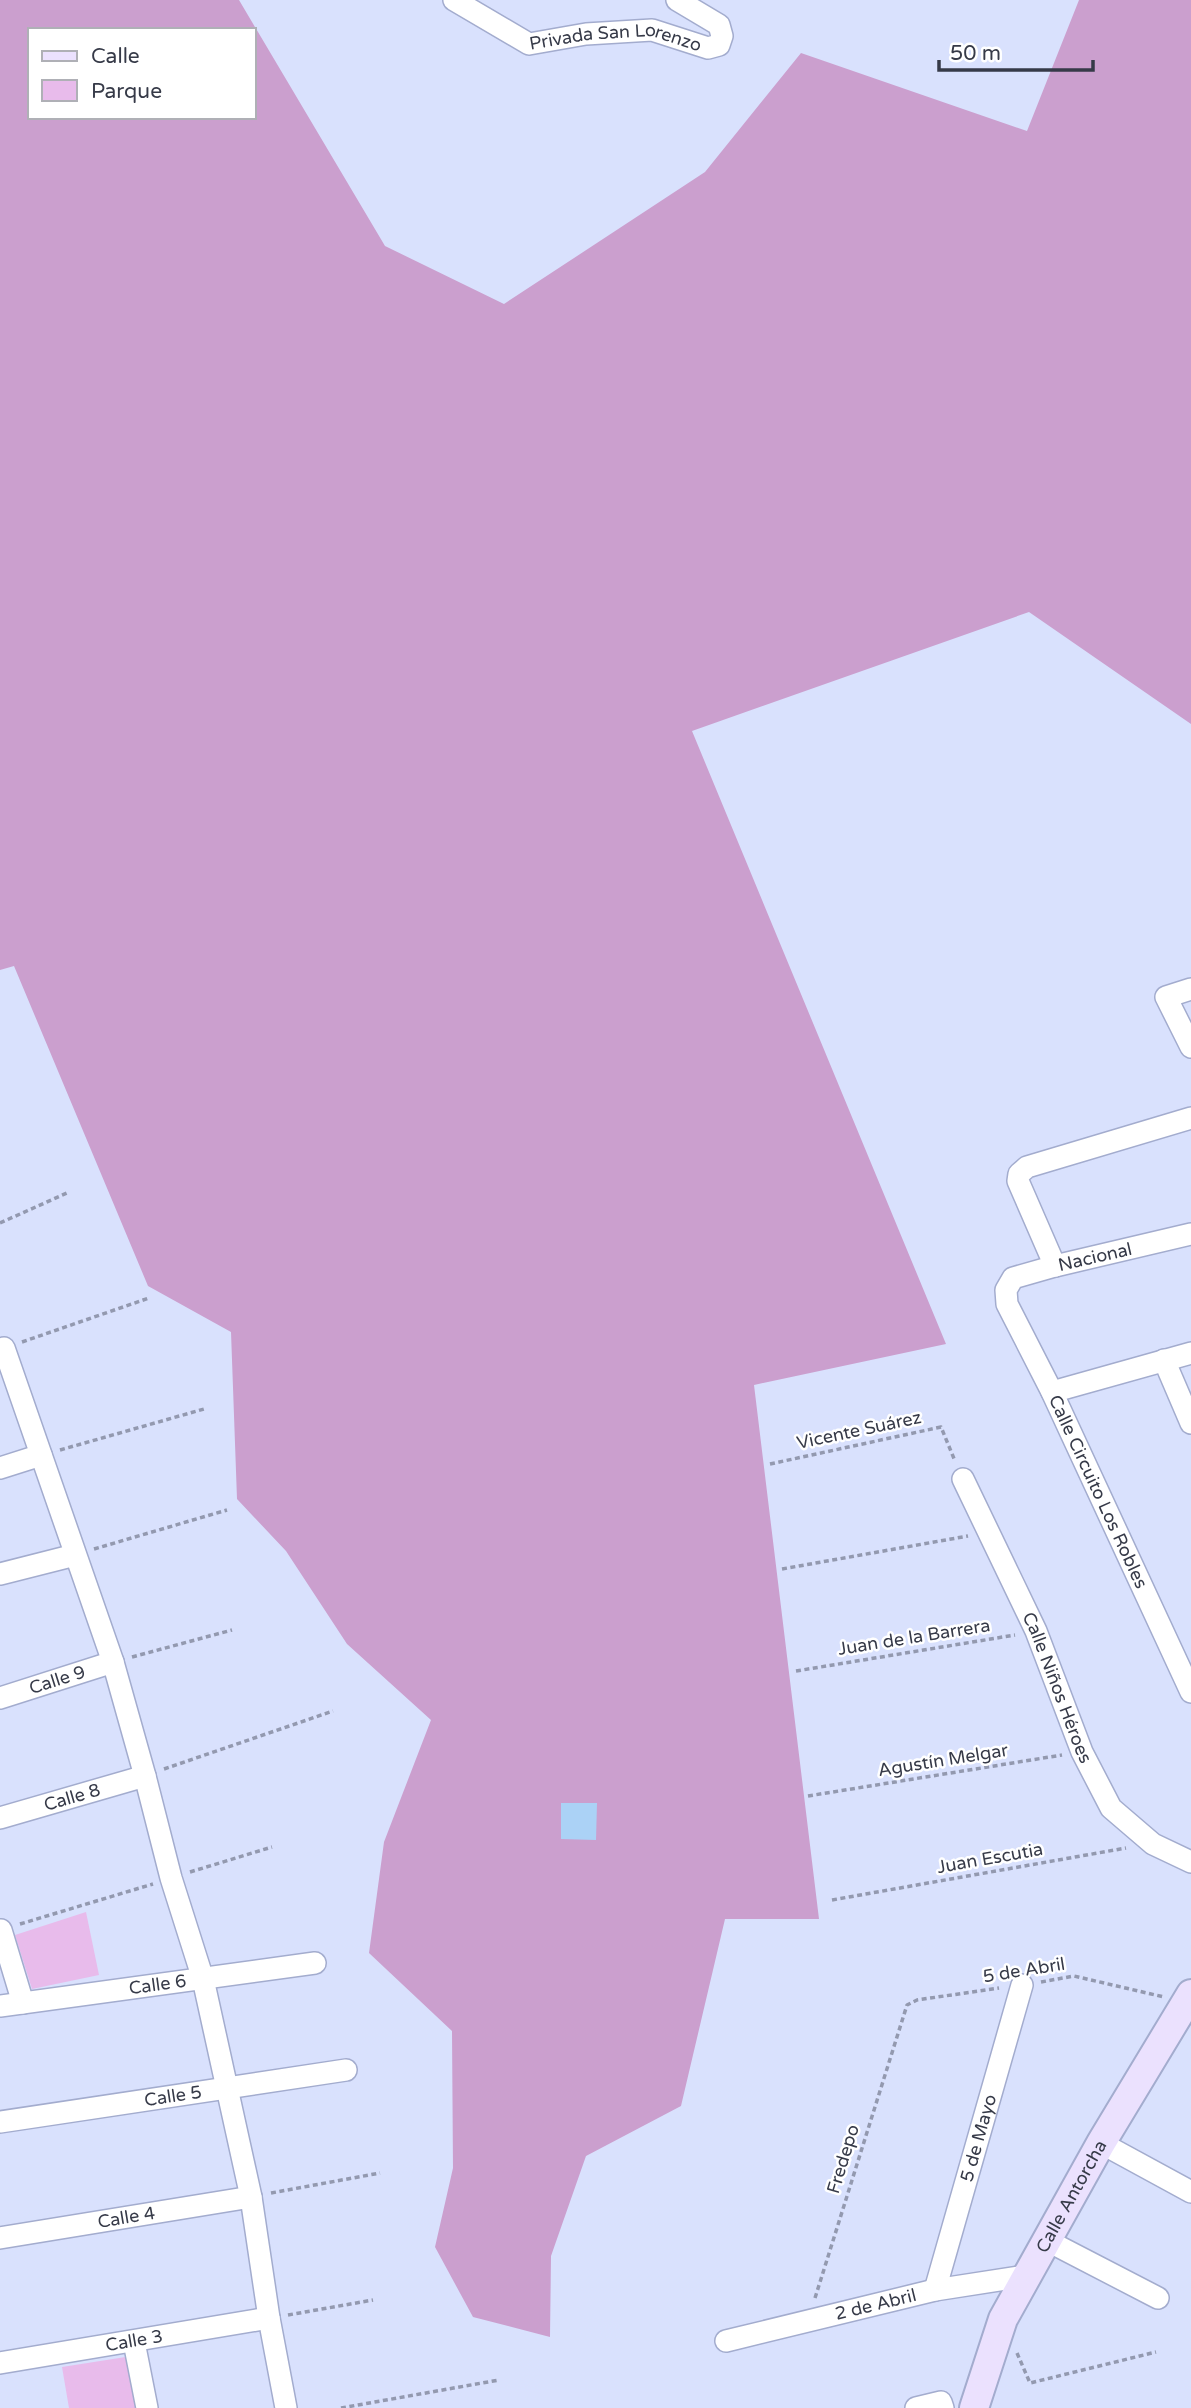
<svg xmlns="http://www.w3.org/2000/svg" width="1191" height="2408" font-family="'Varela Round',sans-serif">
	<rect width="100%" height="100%" fill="#d9e1fd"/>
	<path fill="#e8bbeb" d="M86,1912L99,1975L32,1989L15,1935Z
		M132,2356L140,2408H69L62,2367Z"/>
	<path fill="#cb9fce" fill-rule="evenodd" d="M0,0H239L385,246L504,304L705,172L801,53L1027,131L1079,0H1191V724L1029,612L692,731L946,1344L754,1385L819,1919H725L681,2106L586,2156L551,2256L550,2337L473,2317L435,2247L453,2168L452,2031L369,1953L384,1842L431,1720L347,1644L286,1551L237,1499L231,1332L148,1286L14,966L0,970ZM30,30H254V117H30Z"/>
	<path fill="#abd2f6" d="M561,1803H597L596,1840L561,1839Z"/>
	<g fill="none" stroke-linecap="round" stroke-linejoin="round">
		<defs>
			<g id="street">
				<path id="s1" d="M454,0L529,44L586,34L652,30L708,48L719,45L722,36L719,25L677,0"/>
				<path d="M1191,989L1166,997L1191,1047"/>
				<path id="s2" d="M1191,1234L1055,1266L1013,1278L1006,1290L1007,1304L1052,1392L1191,1692"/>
				<path d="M1055,1266L1018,1181L1019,1174L1027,1167L1191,1118"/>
				<path d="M0,1349L4,1348L113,1662L145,1776L171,1878L203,1979L251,2197L269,2318L286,2408"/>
				<path d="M1164,1360L1191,1423"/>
				<path d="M1052,1392L1191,1353"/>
				<path d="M0,1468L41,1455"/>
				<path id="s3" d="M963,1479L1036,1631L1082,1752L1111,1808L1153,1844L1191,1862"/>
				<path d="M0,1574L75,1555"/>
				<path id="s4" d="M0,1698L113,1662"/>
				<path id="s5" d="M0,1818L145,1776"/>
				<path d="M1,1930L23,2003"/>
				<path id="s6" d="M0,2006L315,1963"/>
				<path id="s7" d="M0,2122L346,2070"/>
				<path d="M1101,2143L1191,2192"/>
				<path id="s8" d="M0,2238L251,2197"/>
				<path d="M1048,2241L1158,2298"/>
				<path id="s9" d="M935,2290L1022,1985"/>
				<path id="s10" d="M726,2341L935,2290L1026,2276"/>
				<path d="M134,2342L147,2408"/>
				<path id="s11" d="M0,2363L269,2318"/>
				<path d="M916,2408L941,2402L943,2408"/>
			</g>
			<g id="secondary">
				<path id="s12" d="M974,2408L1003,2319L1101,2143L1191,1994"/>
			</g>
		</defs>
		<use href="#street" stroke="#a3acce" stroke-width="24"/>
		<use href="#secondary" stroke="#a3acce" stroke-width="32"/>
		<path stroke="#9399af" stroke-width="3.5" stroke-dasharray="5 3.5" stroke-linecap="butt" d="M0,1223L69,1192
			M22,1342L149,1298
			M60,1450L204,1409
			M770,1464L941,1427L955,1461
			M94,1549L227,1510
			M782,1569L968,1536
			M132,1657L232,1630
			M796,1671L1015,1635
			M164,1769L333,1711
			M808,1796L1062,1755
			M190,1872L272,1847
			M832,1900L1126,1848
			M20,1924L153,1884
			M1041,1982L1074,1976L1164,1997
			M271,2193L380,2173
			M815,2298L907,2005L917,2000L999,1988
			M288,2315L373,2300
			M1017,2353L1030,2383L1156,2352
			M341,2408L499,2380"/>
		<use href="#street" stroke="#fff" stroke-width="21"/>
		<use href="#secondary" stroke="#ebe1fe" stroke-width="28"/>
	</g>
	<g text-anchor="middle" stroke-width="5" stroke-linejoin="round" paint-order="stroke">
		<g font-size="18" fill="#363a48" stroke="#fff">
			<text dy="6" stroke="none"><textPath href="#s1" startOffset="175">Privada San Lorenzo</textPath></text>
			<text transform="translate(1095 1257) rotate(-13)" y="6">Nacional</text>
			<text transform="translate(859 1430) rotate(-12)" y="6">Vicente Suárez</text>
			<text dy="6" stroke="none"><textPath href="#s2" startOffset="420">Calle Circuito Los Robles</textPath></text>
			<text transform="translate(914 1637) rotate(-9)" y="6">Juan de la Barrera</text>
			<text dy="6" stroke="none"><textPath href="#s4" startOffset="60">Calle 9</textPath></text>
			<text dy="6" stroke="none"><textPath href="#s3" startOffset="229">Calle Niños Héroes</textPath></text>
			<text transform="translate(943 1760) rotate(-9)" y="6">Agustín Melgar</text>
			<text dy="6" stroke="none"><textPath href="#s5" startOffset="75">Calle 8</textPath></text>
			<text transform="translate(990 1858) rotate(-10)" y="6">Juan Escutia</text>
			<text transform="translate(1024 1970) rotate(-9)" y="6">5 de Abril</text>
			<text dy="6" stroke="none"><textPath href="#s6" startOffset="159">Calle 6</textPath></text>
			<text dy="6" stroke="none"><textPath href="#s7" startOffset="175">Calle 5</textPath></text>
			<text dy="6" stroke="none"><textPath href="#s9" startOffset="158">5 de Mayo</textPath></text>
			<text transform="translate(843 2159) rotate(-73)" y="6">Fredepo</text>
			<text dy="6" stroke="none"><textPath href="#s12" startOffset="234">Calle Antorcha</textPath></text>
			<text dy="6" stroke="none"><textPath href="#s8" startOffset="128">Calle 4</textPath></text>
			<text dy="6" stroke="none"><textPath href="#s10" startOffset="154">2 de Abril</textPath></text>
			<text dy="6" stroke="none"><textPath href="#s11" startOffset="136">Calle 3</textPath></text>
		</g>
	</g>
	<rect x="28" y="28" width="228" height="91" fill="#ffffff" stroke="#afb0b6" stroke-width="2"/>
	<rect x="42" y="51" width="35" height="10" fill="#ebe1fe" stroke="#afb0b6" stroke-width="2"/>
	<text x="91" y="63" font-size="21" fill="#363a48">Calle</text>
	<rect x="42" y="80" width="35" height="21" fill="#e8bbeb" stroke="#afb0b6" stroke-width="2"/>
	<text x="91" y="98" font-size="21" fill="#363a48">Parque</text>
	<path d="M939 60v10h154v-10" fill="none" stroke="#363a48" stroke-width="3.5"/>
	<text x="950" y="60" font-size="21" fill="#363a48" stroke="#ffffff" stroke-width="5" paint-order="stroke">50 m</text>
</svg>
